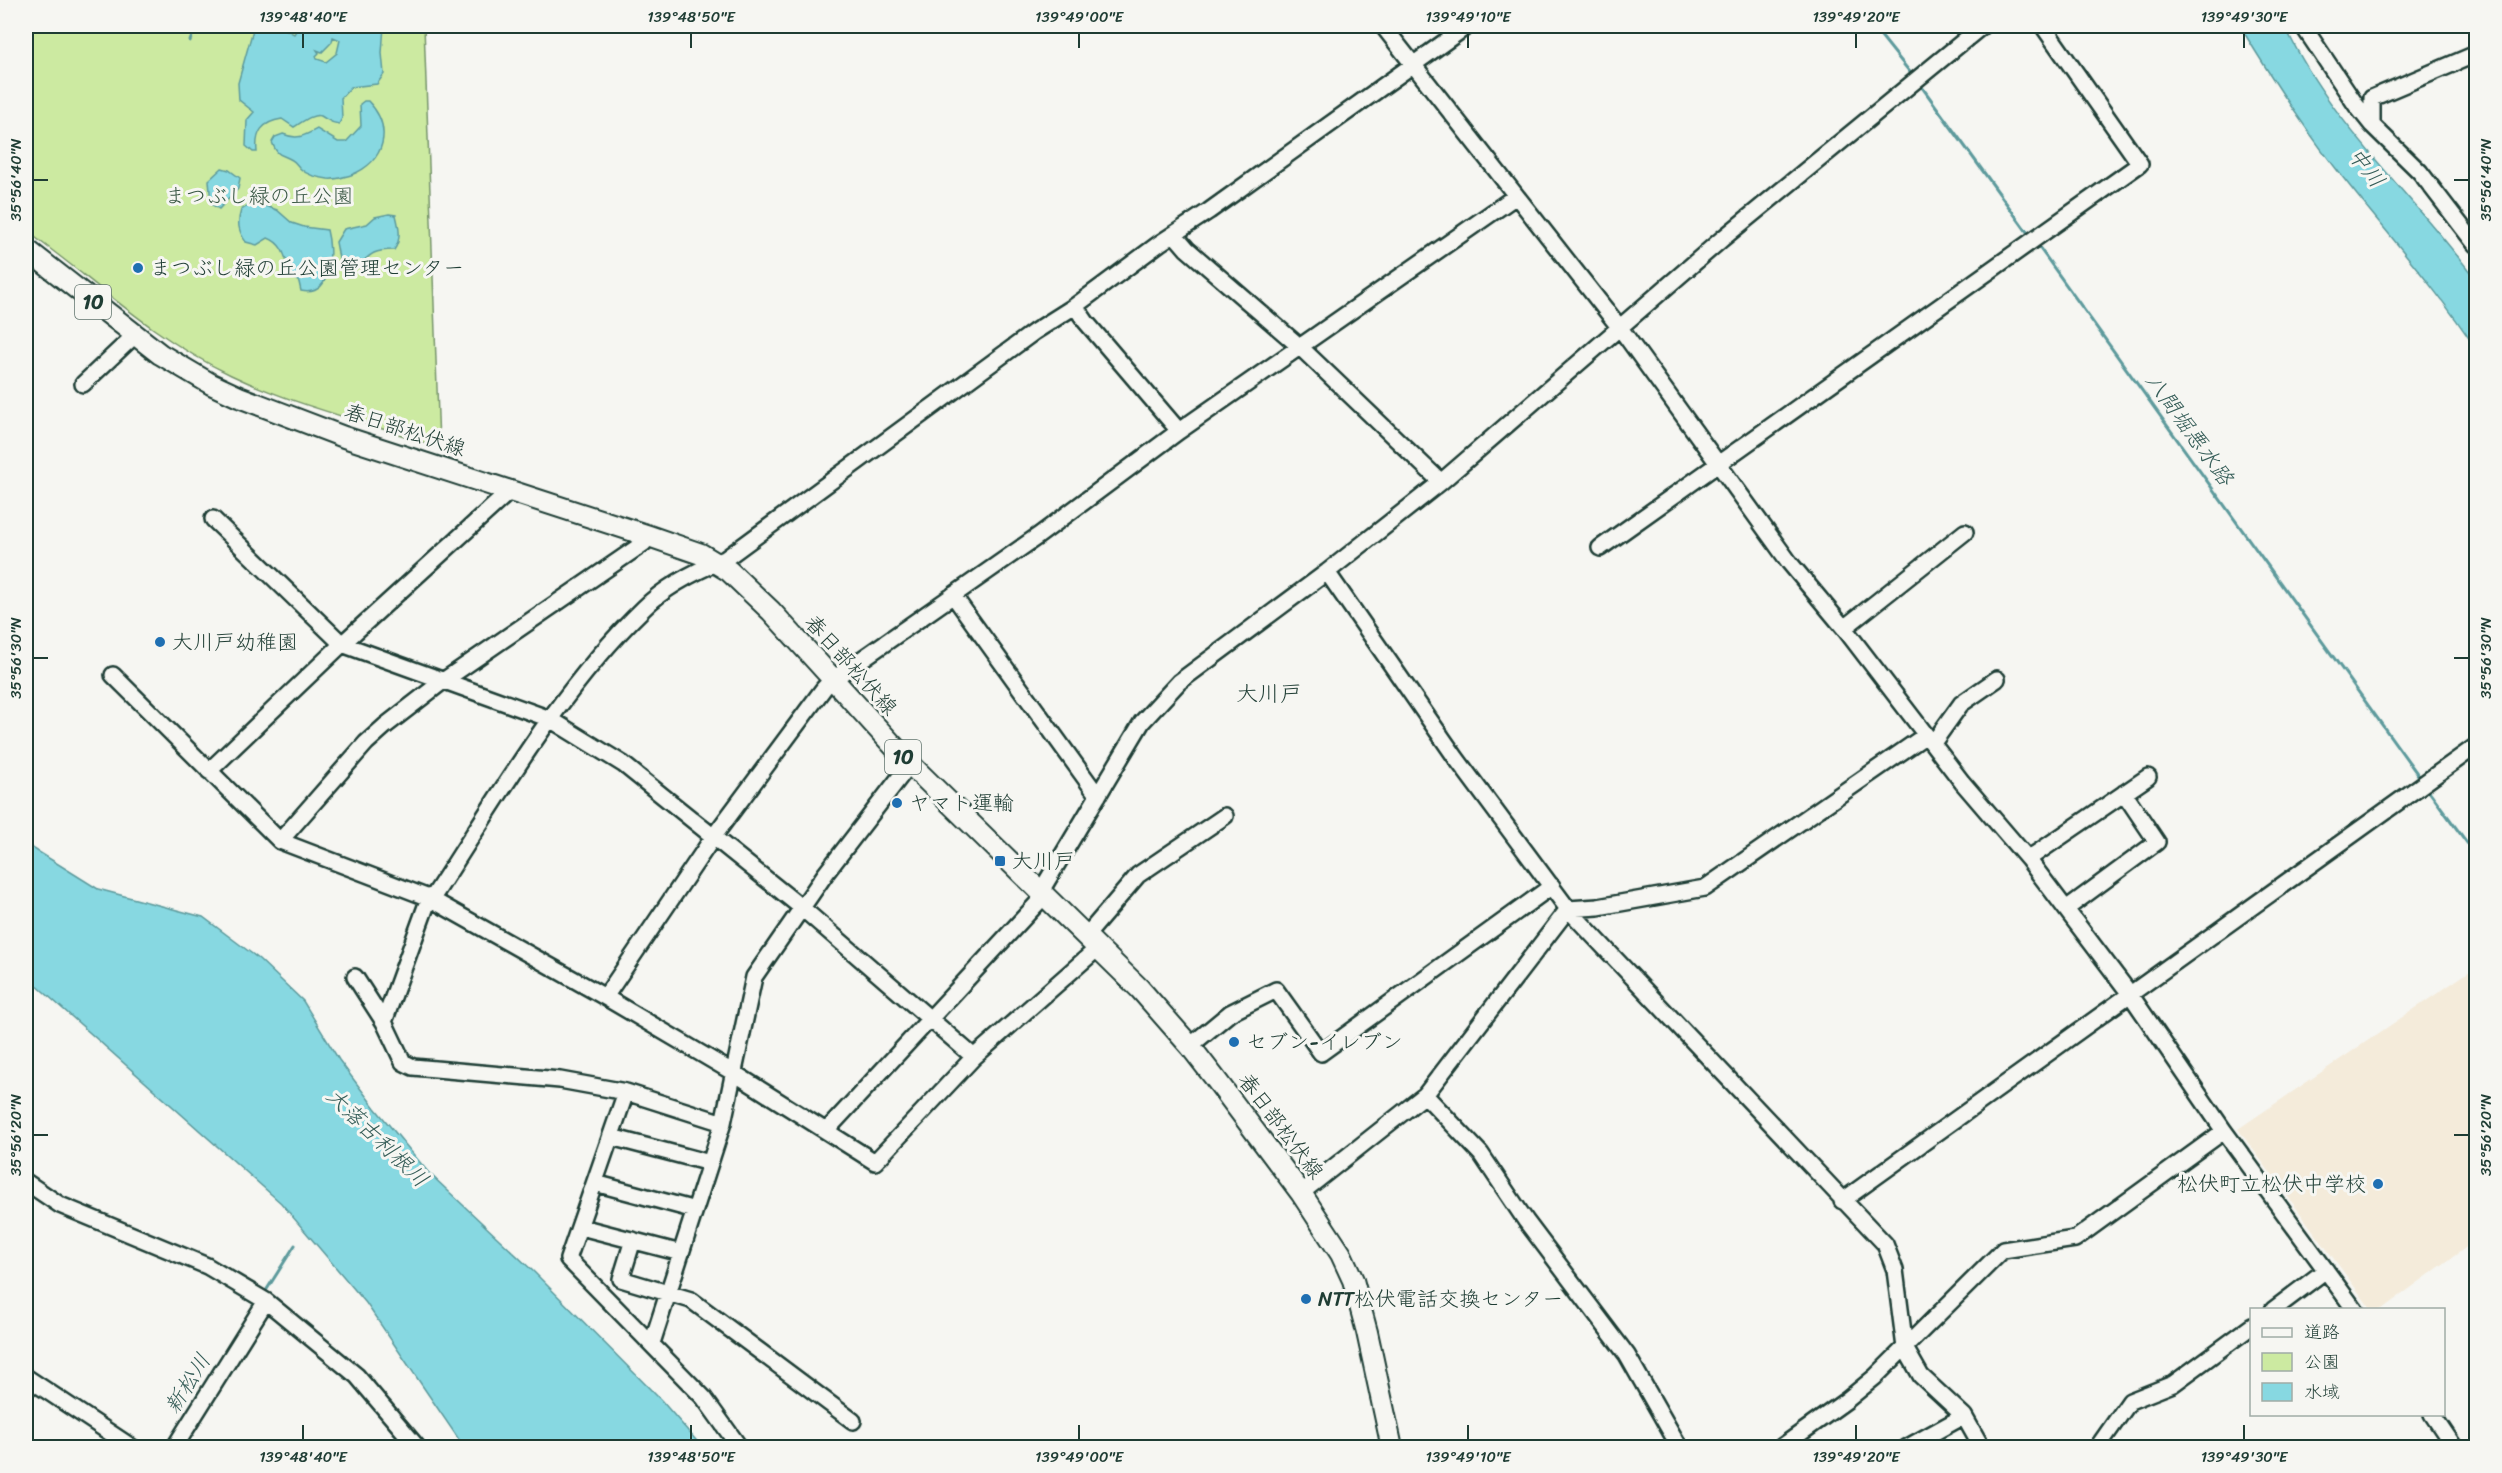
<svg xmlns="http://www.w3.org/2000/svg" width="2502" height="1473" font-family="Sriracha,'Klee One',sans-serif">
	<rect width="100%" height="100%" fill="#f6f6f2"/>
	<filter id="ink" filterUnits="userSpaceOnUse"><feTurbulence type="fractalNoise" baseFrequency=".0167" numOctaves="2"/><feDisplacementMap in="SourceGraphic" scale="12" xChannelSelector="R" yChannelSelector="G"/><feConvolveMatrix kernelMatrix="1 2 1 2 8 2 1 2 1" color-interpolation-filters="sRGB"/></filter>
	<g filter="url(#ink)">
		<path fill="#f4ebda" d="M2476,967V1240L2382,1309H2371L2238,1129Z"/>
		<path fill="#cceaa1" stroke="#76946a" stroke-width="1.5" d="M26,26H424L439,444L434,446C367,422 296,406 231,375C172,347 126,309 76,269C60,256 42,243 26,230Z"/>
		<path fill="#87d8e1" stroke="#5d9a9c" stroke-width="1.5" fill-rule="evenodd" d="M254,26H284L283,28L294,34L299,26H384L382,53L384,74L377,84L351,87L341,98L342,118L339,124C330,123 328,120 321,116C313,113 301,123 294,127L282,119C262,122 255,132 257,152H253L246,146L247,120L254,112L239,100L238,83ZM333,37L340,40L337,53L326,62L317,59L316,56L319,53L317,50L322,52L332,42Z
			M2240,26H2285C2330,124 2413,194 2476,280V349C2434,284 2381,227 2334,166C2299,121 2269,74 2240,26Z
			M364,101H368C394,128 385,162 351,175C343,177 337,180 328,179C321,178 307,175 302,170C298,167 296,162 292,160C281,153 278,158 272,142L275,137L283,134C297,140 304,136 317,129L338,142H346L361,126L360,104Z
			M222,168L229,170L240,178L238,189L219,209L211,204L209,180Z
			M254,202L277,210L292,223L304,227L327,230C332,249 334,298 301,291L299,282C283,272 291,247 268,238L257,245L246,242C238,231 237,223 241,210Z
			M389,214L396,215C399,227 402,239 394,250C387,250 380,250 374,253C360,260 357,277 340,264L336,242L344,229L367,224L375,217Z
			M26,844L98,889L203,917L259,959L303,1001L339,1060L375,1108L428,1172L534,1272L661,1400L702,1447H464L366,1303L281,1203L26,976Z"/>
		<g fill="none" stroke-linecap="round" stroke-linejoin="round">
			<path stroke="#5d9a9c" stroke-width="3" d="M1873,26L1913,76
				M190,41L196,26
				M1919,83L2030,236
				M2036,243L2421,779
				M2426,787L2476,855
				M264,1294L295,1245
				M205,1385L232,1342"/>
			<defs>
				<path id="minor" d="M1383,26L1620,328L1789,562L1844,628L1962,782L2028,859L2130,994L2224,1131L2355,1310
					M2303,26L2356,105L2372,125L2420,172L2476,245
					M2372,125V98L2476,54
					M1175,235L1187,249L1299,346L1441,482
					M1075,306L1086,322L1179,431
					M83,384L135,335
					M213,519L342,644L550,719L623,764L802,908L974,1057
					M1600,548L2140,164L2043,26
					M1327,572L1456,758L1568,909L1885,1244L1895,1270L1905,1348L1921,1376L1964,1416L1982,1448
					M953,595L1098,796
					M1844,628L1965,532
					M113,675L280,841L429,898L605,997L734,1073L875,1162L974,1057L1099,947
					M1933,743L1961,704L1997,679
					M209,771L342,644L511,490
					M280,841L366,743L385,726L443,681L644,543L649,536
					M2028,859L2148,777
					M1041,891L1142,722L1179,682L1327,572L1441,482L1722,239L1982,26
					M2066,909L2157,842L2124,793
					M1087,935L1138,875L1225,816
					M355,977L384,1022L403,1062L413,1067L560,1080L626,1092L723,1123
					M605,997L714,836L824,688L832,680L1038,536L1179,431L1516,196
					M384,1022L429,898L435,894C499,796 559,690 644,608C665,587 698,570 725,559L1034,332L1075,306L1160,243L1209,211L1467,26
					M1190,1046L1230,1013L1276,990L1321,1053L1552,886
					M626,1092L568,1259L704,1398L740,1448
					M1425,1095L1481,1154L1526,1221L1627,1355L1680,1448
					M826,1131L1045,895
					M611,1137L710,1163
					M26,1182L60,1205L207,1266L266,1301L357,1376L418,1448
					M595,1183L695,1210
					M1301,1193L1425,1095L1568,909L1598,907L1705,888L1926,735
					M1842,1201L2476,746
					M581,1227L681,1253
					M633,1240L621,1279L691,1300L853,1421
					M2273,1310L2326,1270
					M652,1343L723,1123L754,977L826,873L910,764
					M26,1377L133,1448
					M2432,1414L2455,1448
					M174,1448L266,1301
					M1780,1448L1847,1400L1875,1377L2003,1250L2075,1239L2224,1131
					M1906,1448L1964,1416
					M2097,1448L2130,1401L2173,1384L2252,1326"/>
				<path id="major" d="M26,249L160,354L211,384L239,397L344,437L649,536L701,554L729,571L771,611L910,764L1140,989L1190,1046L1214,1077L1301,1193L1341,1254L1353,1280L1367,1332L1392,1448"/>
			</defs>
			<use href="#minor" stroke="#1f3d34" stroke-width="20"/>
			<use href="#major" stroke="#1f3d34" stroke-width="24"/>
			<use href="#minor" stroke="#f6f6f2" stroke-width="15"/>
			<use href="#major" stroke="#f6f6f2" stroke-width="20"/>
		</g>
	</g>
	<path fill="none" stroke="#1f3d34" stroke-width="2" d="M303,33V48M691,33V48M1079,33V48M1468,33V48M1856,33V48M2244,33V48M33,180H48M2454,180H2469M33,658H48M2454,658H2469M33,1135H48M2454,1135H2469M303,1425V1440M691,1425V1440M1079,1425V1440M1468,1425V1440M1856,1425V1440M2244,1425V1440"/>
	<g fill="#1f6fb2" stroke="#f6f6f2" stroke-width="2">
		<circle cx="138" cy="268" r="6"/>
		<circle cx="160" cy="642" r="6"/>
		<circle cx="897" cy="803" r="6"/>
		<rect x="994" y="855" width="12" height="12" rx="3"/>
		<circle cx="1234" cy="1042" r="6"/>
		<circle cx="2378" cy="1184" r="6"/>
		<circle cx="1306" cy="1299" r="6"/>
	</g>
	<g text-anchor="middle" stroke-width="6" stroke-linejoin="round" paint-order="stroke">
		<g fill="#f6f6f2" stroke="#60746d" stroke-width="1.5">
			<rect x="75" y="285" width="36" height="34" rx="4.5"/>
			<rect x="885" y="740" width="36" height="34" rx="4.5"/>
		</g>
		<g font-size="20" font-weight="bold" fill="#1f3d34">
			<text x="93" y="309">10</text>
			<text x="903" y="764">10</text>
		</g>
		<g font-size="21" fill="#395744" stroke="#f6f6f2">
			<text x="259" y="203">まつぶし緑の丘公園</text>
		</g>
		<g font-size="21" fill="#1f3d34" stroke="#f6f6f2" text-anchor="start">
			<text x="150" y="275">まつぶし緑の丘公園管理センター</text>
			<text x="172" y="649">大川戸幼稚園</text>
			<text x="909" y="810">ヤマト運輸</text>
			<text x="1012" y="868">大川戸</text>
			<text x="1246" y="1049">セブン-イレブン</text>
			<text x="2366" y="1191" text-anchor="end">松伏町立松伏中学校</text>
			<text x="1318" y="1306">NTT松伏電話交換センター</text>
		</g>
		<g font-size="21" fill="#1f3d34" stroke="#f6f6f2">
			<text transform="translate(405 430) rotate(18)" y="7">春日部松伏線</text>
			<text transform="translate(851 665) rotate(48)" y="7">春日部松伏線</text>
			<text transform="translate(1281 1126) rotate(53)" y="7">春日部松伏線</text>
		</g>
		<g font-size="22" font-style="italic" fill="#345c57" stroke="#f6f6f2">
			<text transform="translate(2367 167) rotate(52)" y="8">中川</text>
			<text transform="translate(2190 429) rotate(54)" y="8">八間堀悪水路</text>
			<text transform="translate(378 1137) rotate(44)" y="8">大落古利根川</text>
			<text transform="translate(187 1383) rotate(-58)" y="8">新松川</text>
		</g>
		<g font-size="22" fill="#1f3d34" stroke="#f6f6f2">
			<text x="1269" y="701">大川戸</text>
		</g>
	</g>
	<rect width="2502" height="1473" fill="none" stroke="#f6f6f2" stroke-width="66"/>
	<rect x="2250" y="1308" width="195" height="108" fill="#f6f6f2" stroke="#a0aca6" stroke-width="1.5"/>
	<rect x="2262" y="1328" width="30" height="9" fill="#f6f6f2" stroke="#a0aca6" stroke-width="1.5"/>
	<text x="2304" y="1338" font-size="18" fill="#1f3d34">道路</text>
	<rect x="2262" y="1353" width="30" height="18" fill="#cceaa1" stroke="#a0aca6" stroke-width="1.5"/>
	<text x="2304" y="1368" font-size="18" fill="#1f3d34">公園</text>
	<rect x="2262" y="1383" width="30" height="18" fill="#87d8e1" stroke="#a0aca6" stroke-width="1.5"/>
	<text x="2304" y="1398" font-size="18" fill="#1f3d34">水域</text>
	<rect x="33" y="33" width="2436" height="1407" fill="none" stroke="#1f3d34" stroke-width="2"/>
	<g font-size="15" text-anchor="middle" fill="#1f3d34">
		<text x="303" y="22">139°48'40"E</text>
		<text x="691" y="22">139°48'50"E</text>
		<text x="1079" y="22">139°49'00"E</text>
		<text x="1468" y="22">139°49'10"E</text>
		<text x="1856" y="22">139°49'20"E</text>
		<text x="2244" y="22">139°49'30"E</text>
		<text transform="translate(16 180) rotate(-90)" y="5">35°56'40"N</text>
		<text transform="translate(2486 180) rotate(-90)" y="5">35°56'40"N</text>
		<text transform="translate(16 658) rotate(-90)" y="5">35°56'30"N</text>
		<text transform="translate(2486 658) rotate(-90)" y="5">35°56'30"N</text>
		<text transform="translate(16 1135) rotate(-90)" y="5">35°56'20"N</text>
		<text transform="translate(2486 1135) rotate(-90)" y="5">35°56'20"N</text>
		<text x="303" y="1462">139°48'40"E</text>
		<text x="691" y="1462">139°48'50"E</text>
		<text x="1079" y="1462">139°49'00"E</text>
		<text x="1468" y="1462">139°49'10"E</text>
		<text x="1856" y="1462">139°49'20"E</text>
		<text x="2244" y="1462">139°49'30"E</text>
	</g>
</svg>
